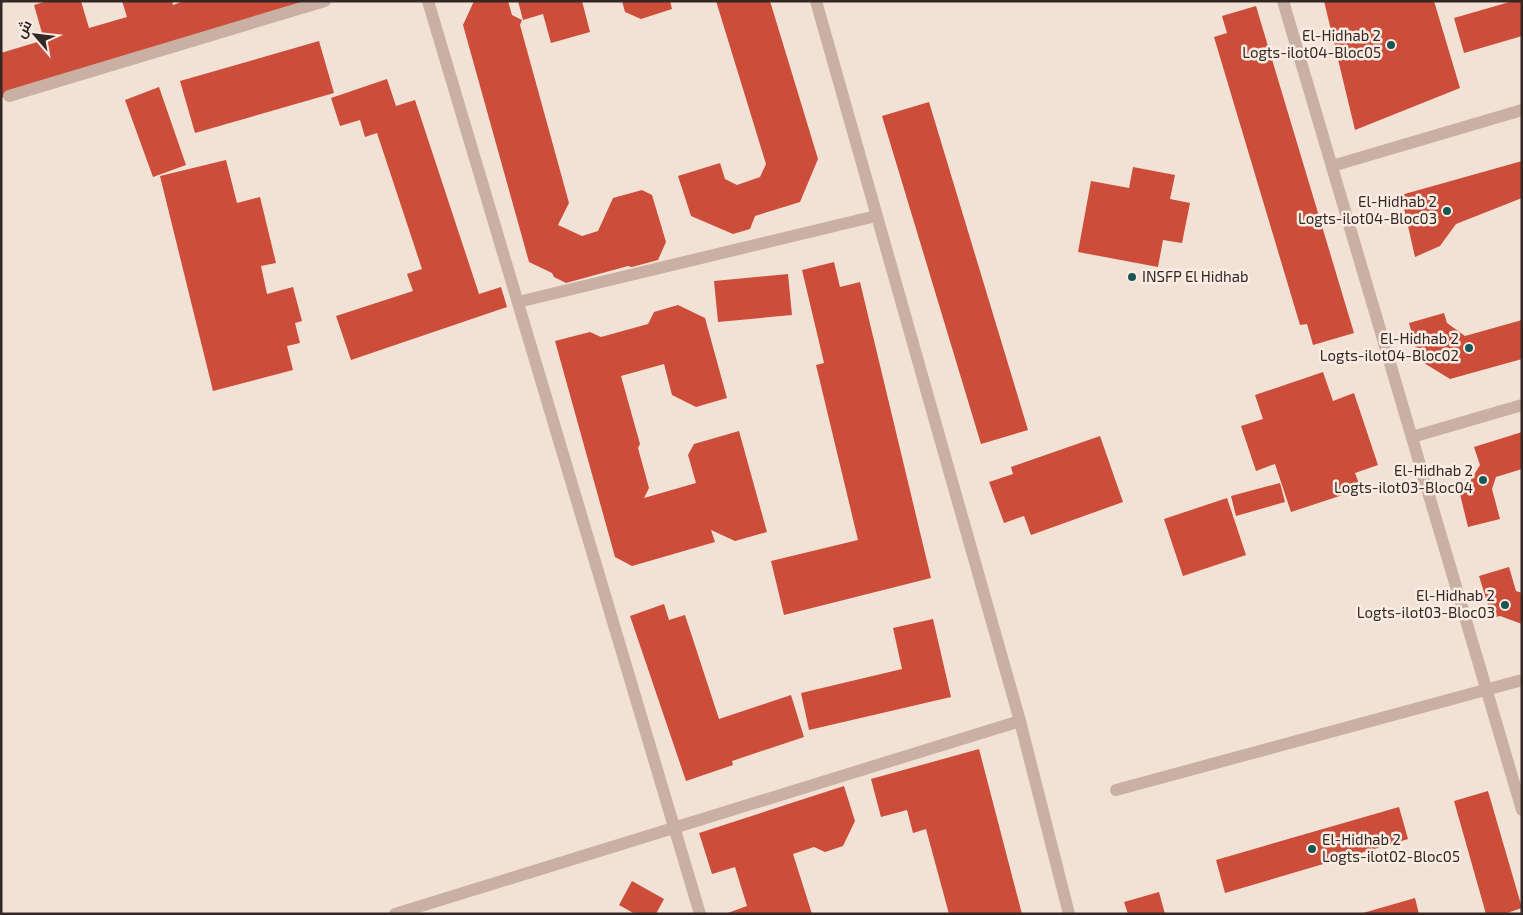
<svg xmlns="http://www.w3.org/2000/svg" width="1523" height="915" font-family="'Exo 2',Cairo,sans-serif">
	<rect width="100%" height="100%" fill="#f2e2d6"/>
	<path fill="#cc4d3a" d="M47,1H81L89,28L127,17L122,1H172L173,5L184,1L319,2L1,98V53L44,40L34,5Z
		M474,1H508L512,15L522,20L520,25L569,203L558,225L582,236L598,231L613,198L642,190L652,195L666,242L658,260L632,267L628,266L566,283L554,277L552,273L529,262L463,25Z
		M518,1H582L590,32L551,43L543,14L523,20Z
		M622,1H670L672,9L641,19L625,12Z
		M716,1H770L818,159L800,202L755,216L750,229L733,234L691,216L678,176L720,163L725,179L737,185L760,177L766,164Z
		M1324,1H1434L1460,88L1355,130Z
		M1513,1H1522V36L1464,53L1454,18Z
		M1256,6L1354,333L1313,345L1307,324L1300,325L1214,37L1227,33L1222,16Z
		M319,41L334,93L195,133L180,81Z
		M387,79L396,106L415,100L479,294L501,287L507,307L351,360L336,316L413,291L407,274L422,269L377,133L365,137L360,120L340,126L331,98Z
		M159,87L186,165L153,177L125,100Z
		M929,102L1028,430L981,444L882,116Z
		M226,160L237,203L260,197L276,263L261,266L267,294L293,287L302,321L295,323L300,343L287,346L293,370L213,391L160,176Z
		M1522,161V198L1456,224L1440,246L1415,257L1401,195Z
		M1133,167L1175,175L1170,199L1190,203L1182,243L1163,240L1158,267L1078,252L1091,181L1129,188Z
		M834,262L840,287L860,282L931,578L784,615L771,561L858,540L816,365L824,363L802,270Z
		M788,274L792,315L718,322L714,281Z
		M678,305L705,318L727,398L696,407L672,395L664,364L621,376L640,444L638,448L649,488L644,498L696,483L688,455L694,444L739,431L767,532L735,541L711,530L715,542L632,566L615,557L555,341L590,332L601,337L648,324L654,312Z
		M1444,313L1447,323L1465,336L1522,320V359L1450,379L1419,360L1409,323Z
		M1323,372L1333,401L1354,393L1378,465L1355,473L1361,489L1291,512L1275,464L1256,471L1241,426L1263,419L1255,395Z
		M1522,432V469L1496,477L1492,489L1500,519L1468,527L1457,482L1469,483L1480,465L1474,447Z
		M1100,436L1123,502L1031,535L1024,516L1004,523L989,482L1013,474L1011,467Z
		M1280,483L1285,502L1236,516L1231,496Z
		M1227,498L1246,555L1183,576L1164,519Z
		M1509,567L1516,591L1522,593V624L1500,616L1492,618L1479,576Z
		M664,604L669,620L685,615L719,719L791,695L804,737L732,761L733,765L686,781L630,616Z
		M933,619L951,697L809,730L801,693L902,669L893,628Z
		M979,749L1022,914H949L926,829L913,833L907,810L881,817L871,779Z
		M844,786L855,821L843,846L825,852L814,847L793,854L812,914H725L747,906L735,867L712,874L699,833Z
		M1488,791L1522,908L1504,914H1486L1454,801Z
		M1399,807L1408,839L1225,893L1216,860Z
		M632,881L664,899L656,914H635L619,905Z
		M1159,892L1165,914H1128L1124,902Z
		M1415,898L1419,914H1363V913Z"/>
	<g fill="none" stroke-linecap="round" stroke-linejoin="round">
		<path stroke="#cab0a2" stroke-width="12" d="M428,1L700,914
			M816,1L1020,721L1069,914
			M1283,1L1522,810
			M9,96L325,1
			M1332,166L1522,110
			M518,302L876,216
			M1412,437L1522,405
			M1116,790L1522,680
			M395,914L1020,721"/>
	</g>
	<g fill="#195754" stroke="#faece2" stroke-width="2">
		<circle cx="1391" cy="45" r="5"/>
		<circle cx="1447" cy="211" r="5"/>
		<circle cx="1132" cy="277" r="5"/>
		<circle cx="1469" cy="348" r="5"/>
		<circle cx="1483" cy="480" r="5"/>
		<circle cx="1505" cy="605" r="5"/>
		<circle cx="1312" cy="849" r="5"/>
	</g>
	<g text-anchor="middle" stroke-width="5" stroke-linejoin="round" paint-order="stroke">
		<g font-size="15" fill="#342825" stroke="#faece2" text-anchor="end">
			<text x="1381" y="41">El-Hidhab 2<tspan x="1381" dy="17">Logts-ilot04-Bloc05</tspan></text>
			<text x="1437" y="207">El-Hidhab 2<tspan x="1437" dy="17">Logts-ilot04-Bloc03</tspan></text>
			<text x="1142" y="282" text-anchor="start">INSFP El Hidhab</text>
			<text x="1459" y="344">El-Hidhab 2<tspan x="1459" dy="17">Logts-ilot04-Bloc02</tspan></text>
			<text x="1473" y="476">El-Hidhab 2<tspan x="1473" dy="17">Logts-ilot03-Bloc04</tspan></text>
			<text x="1495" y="601">El-Hidhab 2<tspan x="1495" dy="17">Logts-ilot03-Bloc03</tspan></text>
			<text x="1322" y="845" text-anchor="start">El-Hidhab 2<tspan x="1322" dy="17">Logts-ilot02-Bloc05</tspan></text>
		</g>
	</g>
	<rect width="1523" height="915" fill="none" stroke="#342825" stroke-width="5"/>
	<g transform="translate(35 35) rotate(298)" stroke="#faece2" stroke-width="4" paint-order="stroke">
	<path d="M0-4L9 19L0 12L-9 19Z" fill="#342825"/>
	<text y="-8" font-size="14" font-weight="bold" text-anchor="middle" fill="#342825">ش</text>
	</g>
</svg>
